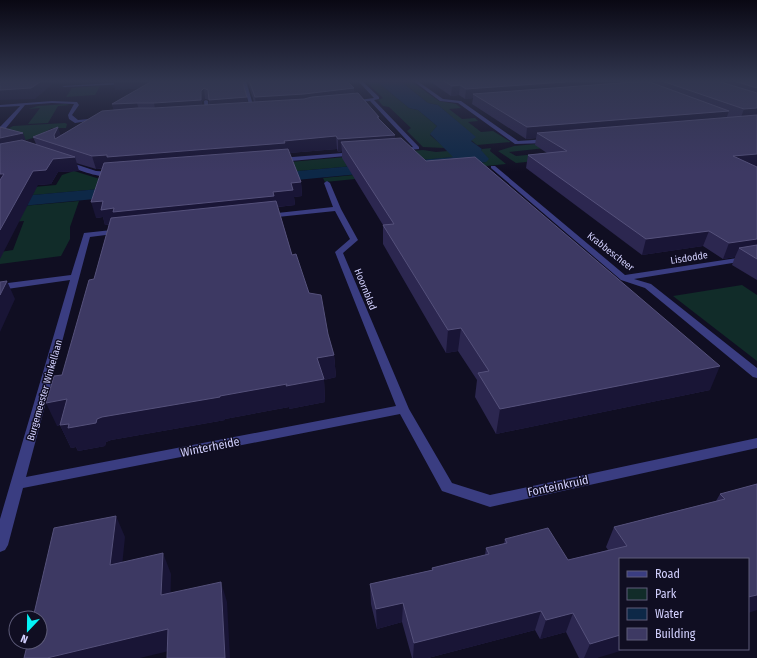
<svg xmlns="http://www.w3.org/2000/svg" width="757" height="658" font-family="'Fira Sans Condensed',sans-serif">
	<rect width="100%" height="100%" fill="#100e22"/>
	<path fill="#112c29" d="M364,80H375L409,108L418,110L437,126L430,135L445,148L423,147L407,131L411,128L389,107L383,106L378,100L383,98Z
		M399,80H409L439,101L456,104L461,108L449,109L462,119L475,118L478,121L468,122L481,132L493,131L511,142L477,145L471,140L475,137L438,105L428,103Z
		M100,86L95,95L66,97L72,88Z
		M65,104L70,105L58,106L48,123L28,124L40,108L28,109L38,106Z
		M65,123L67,124L66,128H52L36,137L23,141L4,131L13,126Z
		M658,133L665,135L509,152L516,156L676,141L686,146L516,163L498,151L514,146Z
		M491,148L490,151L506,164L325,182L323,178L486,162L481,150L482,149Z
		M423,150L436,152L448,151L454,157L0,198V190L56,185L62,175L74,171L100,179Z
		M79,201L70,227V239L61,256L0,264V252L13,250L24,221L0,223V208Z
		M742,285L757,295V361L673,296Z"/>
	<path fill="#0d2847" d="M375,80H399L428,103L438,105L476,137L471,141L482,149L481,150L489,159L486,162L0,208V198L453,157L430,134L437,126L418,110L409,108Z"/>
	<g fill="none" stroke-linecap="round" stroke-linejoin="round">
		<path fill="#3a3d81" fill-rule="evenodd" d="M242,80H246L255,112L251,111Z
			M357,80H361L379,97V99L374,100L419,147V149L397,151V149L413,147L370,101L349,103L351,101L374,98Z
			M412,80H416L443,99L461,101L518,141L548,139L551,141L548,143L515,144L458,103L440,101Z
			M128,82L129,84L64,87L62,86Z
			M206,100L208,101L209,114L207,115L205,114L204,101Z
			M52,101L77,102L79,105L72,115L78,120L99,118L101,119L75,123L69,119L68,115L74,104L52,103L25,105L6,128L0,131V127L20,106L0,107V105Z
			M355,152L358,154L357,155L280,162L277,160L280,158Z
			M66,161L96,171L114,172L117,174C106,182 76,169 64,164L63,163Z
			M491,166H495L625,275L757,255V259L634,279L651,284L757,368V378L753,377L645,288L621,280L491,168Z
			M327,181L330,183L341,209L358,240L343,253L409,409L452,483L490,495L757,438V448L490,507L442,491L400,414L23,488L8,545L5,550L0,552V519L70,280L0,290V284L71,275L84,233L121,229L125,231L121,233L90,237L26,477L396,406L335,252L350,239L335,211L268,218L264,216L268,214L333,207L324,183Z"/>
	</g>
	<path fill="#2c2750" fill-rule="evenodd" d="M201,80L247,97V103L254,102L247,80H346L354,88V94L379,117V120L395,138L426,161L710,390L496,434L475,397L477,380L458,351L446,353L383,244V225L342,158V151L338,152L337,149L289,153L301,182L302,196L294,197L295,205L278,207L292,255L328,334L334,355L336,377L324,380L325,402L289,409V407L225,419V420L111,440L106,442L105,446L78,451L76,447L71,448L60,425L57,426L62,375L94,279L109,225H105L103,217L96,218L102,169H96L76,163L79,171L58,172L51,184L38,185L36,144L33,137L61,135L114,110L112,104L140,88L115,90ZM205,99L209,100V105H202V101Z
		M428,80H757V167H756H757V280L732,265L735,257L723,259L703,246L642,255L526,168L528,155L547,153L535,145L536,138L526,139L472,104L473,98L465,99L459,95L451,96Z
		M757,484L597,658H579L566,632L540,639L535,630L428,658H412L402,622L377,629L371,604L370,584L432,570V568L485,555L486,548L504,544L505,539L568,560L608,550L606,547L614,527L716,501L720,494Z"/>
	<path fill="#191536" d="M43,80H56L49,87L35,99L0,100V90Z
		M113,80H159L160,87L115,90Z
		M592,80H635L633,86L473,94V98L465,99L466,89Z
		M460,85L459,95L451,96L452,86Z
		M204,88L205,99L202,101V111L156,114L154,103L201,91Z
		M354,88L355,99L256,107L255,97Z
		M247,97L248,108L210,110L209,100Z
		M137,103L140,114L115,115L112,104Z
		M757,108V119L740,120L744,109Z
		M729,111L725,122L537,133L536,138L526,139L527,127Z
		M58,127L62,139L57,145L54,135Z
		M23,133L28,146L0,151V138Z
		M395,135V147L341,142L342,151L338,152V139Z
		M336,136L337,149L96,169L92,156Z
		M757,154V167L728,169L733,156Z
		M75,157L79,171L58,172L51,184L38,185L0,259V230L33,171L53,159Z
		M0,174H4L0,189Z
		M301,182L302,196L294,197L295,205L105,225L103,217L96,218L91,202L273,192L291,183Z
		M709,231L703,246L642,255L646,239Z
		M757,239V254L739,248L735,257L723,259L729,243Z
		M7,281L15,299L0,332V295Z
		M461,328L458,351L446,353L448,330Z
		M334,355L336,377L324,380L325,402L289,409V407L225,419V420L111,440L106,442L105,446L78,451L76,447L71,448L60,425L57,426L46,403L67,399L97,419L102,417L220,396L317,358Z
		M720,366L710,390L496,434L500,409Z
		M116,516L125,537L120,586L110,565Z
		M163,553L171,574L170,615L161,595Z
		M221,582L227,602L230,658H225Z
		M757,595V610L748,613V597Z
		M403,603L402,622L377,629L376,609Z
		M541,611L535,630L428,658H413L414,643Z
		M573,613L566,632L540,639L546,620Z
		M168,629L177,649L140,658H47Z
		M620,635V649H627L597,658H584L590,644Z"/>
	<path fill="#3d3963" stroke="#55517b" d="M0,80H43L31,88L0,90Z
		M154,80H201L205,81V80H242L247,97L209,100L208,90L204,88L201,91V100L154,103H137L112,104Z
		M249,80H346L354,88L304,94L255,97Z
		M442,80H592L466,89L460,85L452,86Z
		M659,80H714L757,93V108L744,109Z
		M731,80H757V88Z
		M647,81L729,111L527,127L473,94Z
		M358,93L379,117H377L395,135L338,139L336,136L284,141L285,143L107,157V155L92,156L33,137L58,127L54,135L55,139L102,111L137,108H154L304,99L312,97Z
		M757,115V154L733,156L757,167V239L729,243L709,231L646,239L528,155L567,151L537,133Z
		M0,127L23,133L0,138Z
		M401,138L426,161L475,157L720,366L500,409L478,373L489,371L461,328L448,330L383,225L394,224L341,142Z
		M22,140L75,157L53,159L46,170L33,171L0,230V180L4,174H0V144Z
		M288,149L301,182L291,183L293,190L273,192L274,196L113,212L114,208L101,210L103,201L91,202L104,163Z
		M276,201L292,255L296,254L309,293L321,295L328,334L334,355L317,358L324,379L286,386L287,384L220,396V397L102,417L97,419L96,423L68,428L69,424L60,425L67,399L46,403L54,376L62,375L89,280L94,279L111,218Z
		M757,245V259L739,248Z
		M7,281L0,295V282Z
		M757,484V595L748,597V559H620V635L590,644L573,613L546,620L541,611L414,643L403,603L376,609L370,584L433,570L432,568L489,554L486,548L507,543L505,539L548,528L568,560L627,546L614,527L725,499L720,494Z
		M116,516L110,565L163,553L161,595L221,582L225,658H167L168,629L47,658H24L28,642H40V618H33L54,528Z"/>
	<linearGradient id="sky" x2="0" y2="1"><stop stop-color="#090813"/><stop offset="0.47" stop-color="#31364f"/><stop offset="1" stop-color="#31364f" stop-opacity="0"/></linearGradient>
	<rect width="757" height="172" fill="url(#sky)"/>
	<g text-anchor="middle" stroke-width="3" stroke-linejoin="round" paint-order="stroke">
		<g font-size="10" fill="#d2d0fe" stroke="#100e22">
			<text transform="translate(611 251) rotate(38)" y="4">Krabbescheer</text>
			<text transform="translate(689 257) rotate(-9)" y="4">Lisdodde</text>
			<text transform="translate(366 289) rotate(68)" y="4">Hoornblad</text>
			<text transform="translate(44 390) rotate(-74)" y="4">Burgemeester Winkellaan</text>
		</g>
		<g font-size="12" fill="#d2d0fe" stroke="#100e22">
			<text transform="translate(210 447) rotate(-11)" y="4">Winterheide</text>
			<text transform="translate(558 486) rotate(-12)" y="4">Fonteinkruid</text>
		</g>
	</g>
	<rect x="619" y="558" width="130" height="92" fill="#100e22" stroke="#5e5c7a"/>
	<rect x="627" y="571" width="20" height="6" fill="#3a3d81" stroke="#5e5c7a"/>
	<text x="655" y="578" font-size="12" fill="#d2d0fe">Road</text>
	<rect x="627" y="588" width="20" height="12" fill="#112c29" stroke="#5e5c7a"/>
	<text x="655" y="598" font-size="12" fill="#d2d0fe">Park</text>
	<rect x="627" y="608" width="20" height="12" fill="#0d2847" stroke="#5e5c7a"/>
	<text x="655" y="618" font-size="12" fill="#d2d0fe">Water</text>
	<rect x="627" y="628" width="20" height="12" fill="#3d3963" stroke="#5e5c7a"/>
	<text x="655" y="638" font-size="12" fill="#d2d0fe">Building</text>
	<g transform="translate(28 630) rotate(202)"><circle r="19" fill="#100e22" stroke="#5e5c7a"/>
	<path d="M0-3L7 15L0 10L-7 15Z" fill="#04f3f7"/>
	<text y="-6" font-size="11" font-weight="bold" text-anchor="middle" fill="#d2d0fe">N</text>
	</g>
</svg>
